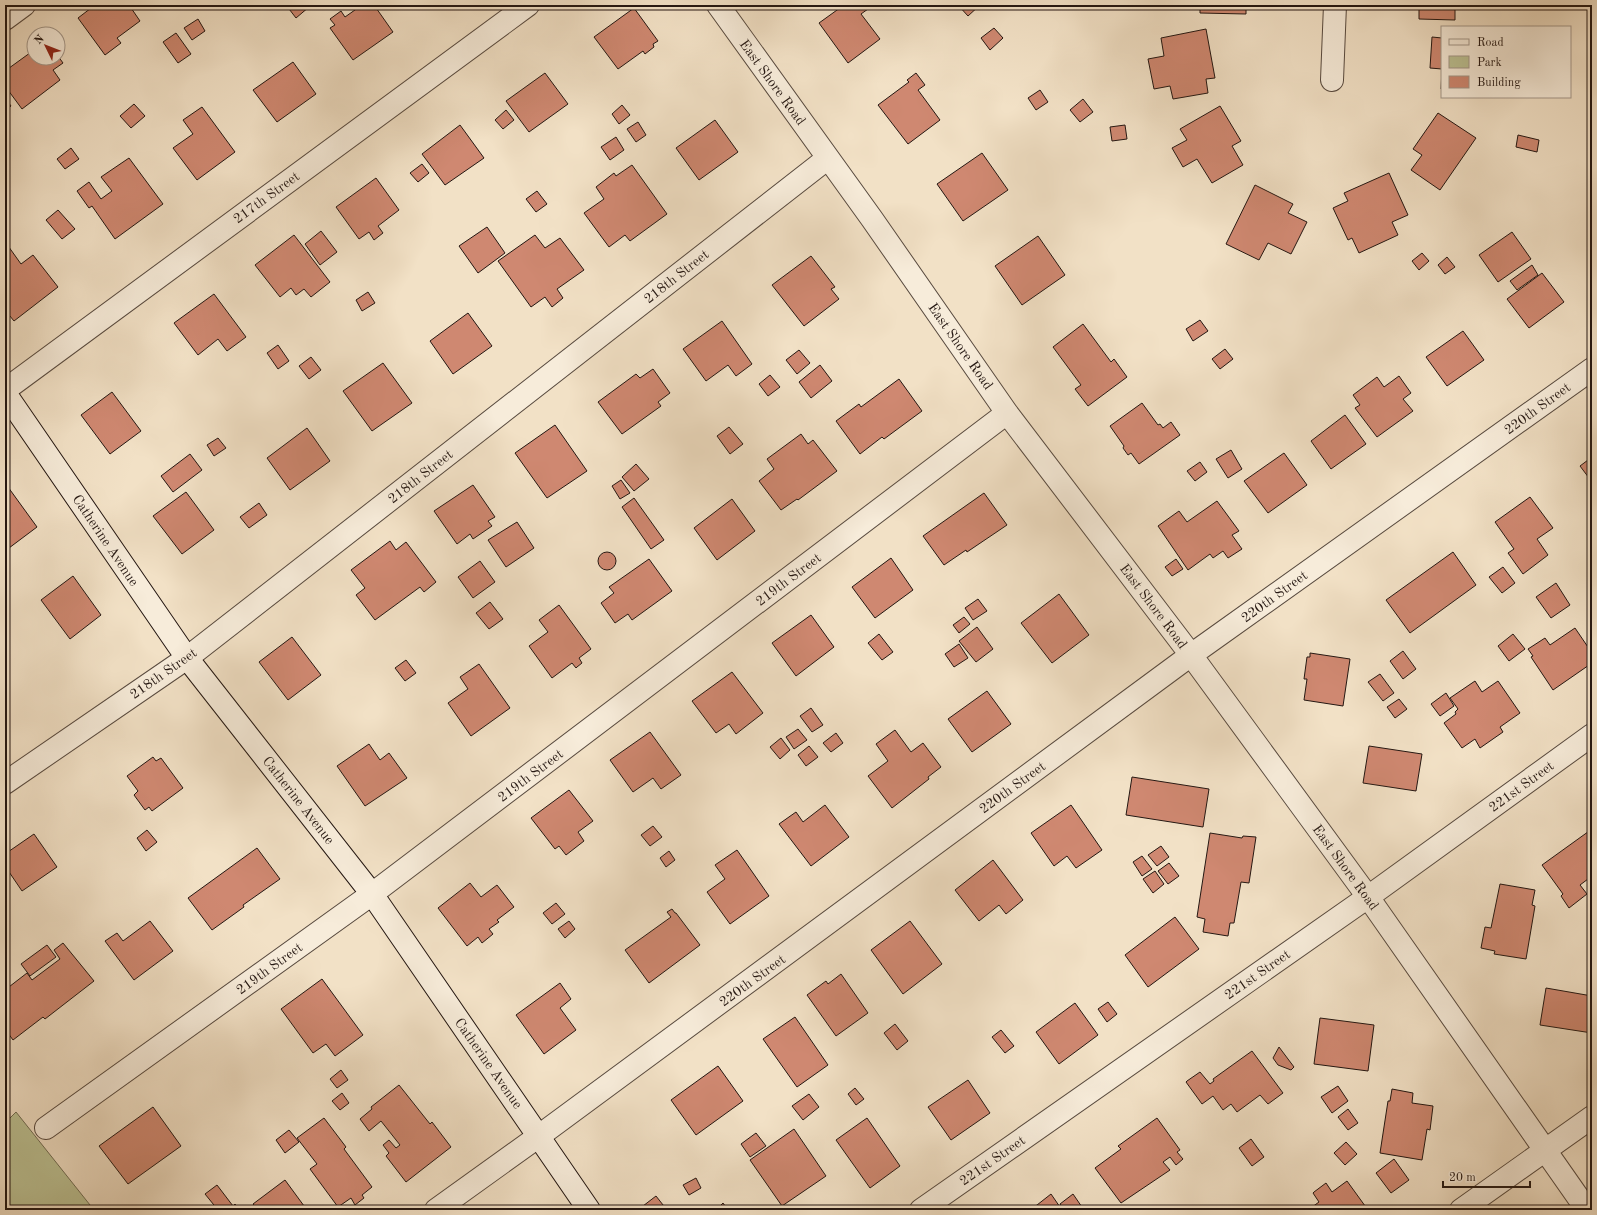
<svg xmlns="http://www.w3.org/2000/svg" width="1597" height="1215" font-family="'Old Standard TT',serif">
	<rect width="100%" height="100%" fill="#f2e1c6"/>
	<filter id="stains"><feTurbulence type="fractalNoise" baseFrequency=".005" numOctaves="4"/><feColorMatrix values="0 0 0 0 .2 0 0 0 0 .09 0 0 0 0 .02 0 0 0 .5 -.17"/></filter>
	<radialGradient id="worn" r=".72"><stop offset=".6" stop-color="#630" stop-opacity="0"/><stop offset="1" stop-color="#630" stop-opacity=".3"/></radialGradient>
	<path fill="#bcc294" stroke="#706c53" d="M16,1112L94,1210H5V1123Z"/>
	<path fill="#cf8871" stroke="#241712" d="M95,5H129L140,21L117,38L121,43L105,55L78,18Z
		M286,5H308L309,7L296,18Z
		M362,5H374L393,32L353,60L330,28L335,25L330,19L341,11L345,17Z
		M844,5H864L868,9L861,14L880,39L848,63L819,23Z
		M958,5H980L968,16Z
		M1200,5H1246V14L1200,13Z
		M1410,5H1455V20L1419,19V6Z
		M634,8L658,41L653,44L654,47L645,54L643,51L618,69L594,37Z
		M198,19L205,31L192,40L184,28Z
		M994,28L1003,38L990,50L981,38Z
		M1206,29L1215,78L1206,79L1208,93L1173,99L1170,86L1154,89L1148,59L1164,56L1161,38Z
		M176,33L191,54L178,63L163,42Z
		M1432,37L1442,38V89H1441L1442,69L1430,68Z
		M34,50V58H58V56L63,63L53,70L60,80L22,109L5,86V71Z
		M293,62L316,94L277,122L253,90Z
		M545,73L568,104L529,132L506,101Z
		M916,73L925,85L918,90L940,120L908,144L878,105L909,82L907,80Z
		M1040,90L1048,102L1036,110L1028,98Z
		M5,98L11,106L5,111Z
		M1083,99L1093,112L1080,122L1070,110Z
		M134,104L145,116L131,128L120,116Z
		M622,105L630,115L619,124L612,114Z
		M1220,106L1241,141L1232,146L1243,165L1212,183L1197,159L1183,167L1172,148L1187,140L1180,129Z
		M202,107L235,152L197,180L173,148L193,134L183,120Z
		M506,110L514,120L503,129L495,120Z
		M1438,113L1476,138L1440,190L1411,170L1422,155L1413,149Z
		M715,120L738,152L699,180L676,148Z
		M638,122L646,135L636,142L627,129Z
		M460,125L484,158L445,185L422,154Z
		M1125,125L1127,139L1112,141L1110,127Z
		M1518,135L1539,140L1537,152L1516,147Z
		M616,137L624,150L610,160L601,147Z
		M71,148L79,159L65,169L57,159Z
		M982,153L1008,190L963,221L937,184Z
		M129,158L163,204L115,239L92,206L89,208L77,191L89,182L101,199L112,191L101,177Z
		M422,164L429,173L418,182L410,173Z
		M632,165L667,214L630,241L625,235L609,247L584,213L604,199L596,187L614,173L616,176Z
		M1389,173L1408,215L1392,222L1398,235L1359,253L1352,238L1348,240L1333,208L1348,201L1344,193Z
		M376,178L399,210L378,226L383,233L374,240L369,232L359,239L336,207Z
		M1255,185L1293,204L1288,213L1307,222L1291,254L1268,243L1259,260L1226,244Z
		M537,191L547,204L536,212L526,199Z
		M58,210L75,229L62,239L46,220Z
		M487,227L505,253L478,273L459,246Z
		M321,231L337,252L320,265L305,244Z
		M1512,232L1531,259L1498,282L1479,255Z
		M294,235L330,282L311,297L304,289L296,295L291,288L280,297L255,265Z
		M535,235L545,248L560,238L584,270L557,289L563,298L552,307L545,297L531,307L498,261Z
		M1038,236L1065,275L1022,305L995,266Z
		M6,243L21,264L33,255L58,287L14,321L5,310Z
		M1422,253L1429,261L1419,270L1412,261Z
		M811,256L835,287L831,289L839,299L804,326L772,285Z
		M1447,257L1455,267L1445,274L1438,265Z
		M1532,265L1538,275L1517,290L1510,281Z
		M1542,273L1564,302L1529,328L1507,299Z
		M368,292L375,303L362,311L356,300Z
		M214,294L246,337L227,351L218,339L198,355L174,323Z
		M468,313L492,346L453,374L430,341Z
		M1200,320L1208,331L1193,341L1186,329Z
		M722,321L752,364L736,376L728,365L706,381L683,349Z
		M1083,324L1111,362L1114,359L1127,377L1088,406L1075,389L1081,385L1053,347Z
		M1463,331L1484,360L1447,386L1426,357Z
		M278,345L289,361L278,369L267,353Z
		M1225,349L1233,359L1220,369L1212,359Z
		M799,350L810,363L797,374L786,360Z
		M311,357L321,370L309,379L299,366Z
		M383,363L412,403L372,431L343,391Z
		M820,365L832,381L811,398L799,382Z
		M653,369L670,393L658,402L661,406L622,434L598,402L636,374L640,378Z
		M770,375L780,387L768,396L759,384Z
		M1399,376L1411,393L1403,399L1413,411L1377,437L1355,408L1360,405L1353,395L1377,377L1384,387Z
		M899,379L922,411L884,439L882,437L860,454L836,421L859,404L861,407Z
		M112,392L141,431L110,454L81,415Z
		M1142,403L1158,425L1160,424L1163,428L1171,422L1180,435L1139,464L1131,453L1128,455L1123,448L1124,446L1110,426Z
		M1345,415L1366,444L1331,469L1311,441Z
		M555,425L587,471L547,498L515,453Z
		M729,427L743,444L730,454L717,436Z
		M307,428L330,461L290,490L267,458Z
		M801,434L808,444L813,440L837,471L798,500L797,499L781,510L759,481L774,469L767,459Z
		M218,438L226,448L214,456L207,445Z
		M1231,450L1242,469L1228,478L1216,459Z
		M1284,453L1307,485L1268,513L1244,481Z
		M190,454L202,470L173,492L161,476Z
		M1592,457V482L1580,466Z
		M1200,462L1207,472L1195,481L1187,471Z
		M636,464L649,479L634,491L622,477Z
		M621,480L630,493L620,499L612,486Z
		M473,485L495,517L488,521L492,526L473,539L470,534L457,544L434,511Z
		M8,487L37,527L5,551V490Z
		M186,492L214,530L182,554L153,516Z
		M984,493L1007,525L967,552L966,550L944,565L923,536Z
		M1530,497L1553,528L1537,539L1548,555L1523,574L1508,553L1514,549L1495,522Z
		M634,498L664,540L651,549L622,507Z
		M732,499L755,531L717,560L694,528Z
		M1217,501L1239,531L1232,535L1242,549L1228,558L1223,551L1213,558L1210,554L1188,570L1158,526L1179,511L1187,522Z
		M259,503L267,515L249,528L240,517Z
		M517,522L534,548L506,567L488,540Z
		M390,541L396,550L406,542L436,582L424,592L420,587L375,620L356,595L365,588L351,570Z
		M1453,552L1476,585L1410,633L1386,600Z
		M598 561a9 9 0 1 1 18 0a9 9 0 1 1-18 0Z
		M891,558L913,590L875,618L852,587Z
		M649,559L672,591L632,620L628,614L615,623L601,603L614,593L609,587Z
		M1176,559L1183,569L1172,576L1165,567Z
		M480,561L495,582L473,598L458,577Z
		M1503,567L1515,583L1502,593L1489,577Z
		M73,576L101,615L70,639L41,600Z
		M1556,583L1570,605L1551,618L1536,597Z
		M1059,594L1089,635L1052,663L1021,623Z
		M978,599L987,611L973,620L965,608Z
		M490,602L503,619L489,629L476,613Z
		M559,605L591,649L579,658L582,663L577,667L576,668L572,663L552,678L529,646L548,632L539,620Z
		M811,615L834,647L796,676L772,643Z
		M964,617L970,624L959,633L953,625Z
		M977,627L993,649L976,662L959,641Z
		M1575,628L1592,653V663L1553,690L1531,657L1533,656L1528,649L1545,638L1550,645Z
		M879,634L893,652L882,660L868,643Z
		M1513,634L1525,649L1509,661L1498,646Z
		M292,637L321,675L288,700L259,662Z
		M959,644L968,658L954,667L945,654Z
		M1403,651L1416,669L1403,679L1390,661Z
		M1310,653L1350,659L1343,706L1304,700L1307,679H1304L1307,657H1310Z
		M406,660L416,673L405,681L395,668Z
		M479,664L510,708L471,736L448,703L468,689L460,677Z
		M732,672L763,713L736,734L729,724L716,733L692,701Z
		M1380,674L1394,693L1383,701L1368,682Z
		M1475,681L1482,692L1498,681L1520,713L1500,727L1503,732L1480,748L1475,739L1462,748L1444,723L1456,714L1455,712L1458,709L1450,698Z
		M987,691L1011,724L972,752L948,719Z
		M1446,693L1454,706L1440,716L1431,704Z
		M1399,699L1407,709L1395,718L1387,707Z
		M811,708L823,725L812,732L800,716Z
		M798,729L807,740L794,749L786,737Z
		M895,730L911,752L923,743L941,767L928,777L929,779L892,808L868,776L888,761L876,744Z
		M650,732L681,775L661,789L653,778L633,792L610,760Z
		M836,733L843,743L831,752L823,743Z
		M781,738L790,750L780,759L770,747Z
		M369,744L380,760L389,753L407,778L365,806L337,766Z
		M809,746L818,757L806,766L798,755Z
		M1369,746L1422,754L1416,791L1363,783Z
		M153,757L156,761L161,758L183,788L152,811L149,807L145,810L134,795L138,791L127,776Z
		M1132,777L1209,789L1203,827L1126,815Z
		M569,790L593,821L578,832L584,841L566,855L559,846L555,849L531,818Z
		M825,805L849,837L811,866L779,824L796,812L803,822Z
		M1071,805L1102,850L1076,868L1067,856L1054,866L1031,833Z
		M653,826L662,837L650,846L641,835Z
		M1592,829V876L1580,885L1587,894L1569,908L1561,896L1563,894L1542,865Z
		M147,830L157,842L146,851L137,838Z
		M1210,833L1242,838L1243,836L1256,837L1249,883L1241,882L1234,923H1230L1228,936L1203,932L1205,919L1197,917Z
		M34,834L57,867L22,891L5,866V854Z
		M1161,846L1169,857L1157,866L1148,855Z
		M257,848L280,879L243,905L244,907L212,930L188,898Z
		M737,850L769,896L730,924L707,892L725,879L715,865Z
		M669,851L675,860L666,867L660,858Z
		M1142,856L1152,869L1142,876L1133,862Z
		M993,860L1023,900L1006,914L999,905L979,921L955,890Z
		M1169,863L1179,876L1168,884L1158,871Z
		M1155,871L1164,884L1153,893L1143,879Z
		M470,883L481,897L497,885L514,907L497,920L499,922L489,929L493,934L482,943L478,937L467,946L438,908Z
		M1500,884L1535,890L1532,905L1535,906L1526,959L1494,954L1495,951L1481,948L1485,927L1491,928Z
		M556,903L565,914L552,924L543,913Z
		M672,909L675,913H676L700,945L649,983L625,950L671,917L667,912Z
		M1175,917L1199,949L1148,987L1125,955Z
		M150,921L173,951L134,980L105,941L117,933L123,941Z
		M569,921L575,929L565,938L558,929Z
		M910,921L942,964L903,994L871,950Z
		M63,943L94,981L45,1019L43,1017L13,1040L5,1029V990L27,973L32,980L60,959L54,950Z
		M47,945L56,957L30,976L21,964Z
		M841,974L868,1013L836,1036L807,995L826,981L828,984Z
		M322,979L363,1035L335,1056L326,1044L313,1053L281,1009Z
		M560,983L571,999L560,1008L576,1030L544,1054L516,1015Z
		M1546,988L1592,996V1033L1540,1025Z
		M1108,1002L1117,1014L1107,1022L1098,1009Z
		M1075,1003L1098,1035L1059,1064L1036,1032Z
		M795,1017L828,1065L797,1087L763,1039Z
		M1320,1018L1374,1025L1368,1071L1314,1064Z
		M895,1024L908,1041L897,1050L884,1033Z
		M1001,1030L1014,1046L1005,1053L992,1037Z
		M1279,1047L1294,1067L1291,1070L1278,1065L1273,1058Z
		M1252,1051L1283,1093L1268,1104L1260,1095L1237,1112L1231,1104L1223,1110L1213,1096L1202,1104L1186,1082L1187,1081L1200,1072L1210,1084L1214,1081L1213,1079Z
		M718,1066L743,1101L696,1135L671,1100Z
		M341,1070L348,1080L337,1088L330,1079Z
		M968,1080L990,1113L951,1140L928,1107Z
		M399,1085L430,1124L432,1122L451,1147L406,1182L386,1156L389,1153L383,1145L389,1140L396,1148L400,1145L381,1121L369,1131L360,1119L372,1109L371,1107Z
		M1338,1086L1348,1101L1332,1113L1321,1097Z
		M855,1088L864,1099L856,1105L848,1094Z
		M1392,1089L1413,1093L1412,1103L1433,1106L1430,1130L1427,1129L1422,1160L1380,1153L1388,1101H1390Z
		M342,1093L349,1103L340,1110L332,1101Z
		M809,1094L819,1107L803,1120L792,1106Z
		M153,1107L181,1146L128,1184L99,1146Z
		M1348,1109L1358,1123L1348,1130L1338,1117Z
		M324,1118L346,1147L344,1149L372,1187L362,1195L364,1198L355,1205L351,1198L338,1207L310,1169L317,1164L297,1138Z
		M867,1118L900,1166L870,1188L836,1140Z
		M1157,1118L1180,1150L1177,1152L1183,1159L1176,1165L1170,1157L1163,1162L1170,1170L1121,1203L1095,1168L1121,1149L1118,1146Z
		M794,1129L826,1176L782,1206L750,1160Z
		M289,1130L299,1142L285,1153L276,1140Z
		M756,1133L766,1146L750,1157L741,1144Z
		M1251,1139L1264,1157L1252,1166L1239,1148Z
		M1346,1142L1357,1154L1345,1165L1334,1153Z
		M1394,1159L1409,1180L1391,1193L1376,1173Z
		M696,1178L701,1188L689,1195L683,1185Z
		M285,1180L307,1210H258L253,1204Z
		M1347,1181L1368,1210H1308L1319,1202L1313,1193L1314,1192L1326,1183L1332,1192Z
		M217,1185L233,1206L235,1204L240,1210H218L205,1194Z
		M1051,1194L1062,1210H1029L1037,1205Z
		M1073,1194L1084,1210H1065L1060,1204Z
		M656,1196L667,1210H647L643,1206Z
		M723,1203L728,1210H714L720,1206Z"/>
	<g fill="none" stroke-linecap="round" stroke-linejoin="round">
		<defs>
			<path id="street" d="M718,5L872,219L1007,413L1191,655L1368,897L1587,1210
				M5,19L24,5
				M1332,80L1335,5
				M5,390L528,5
				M5,783L187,658L828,158
				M46,1128L372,894L1007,413
				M436,1210L539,1136L1191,655L1592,369
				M921,1210L1368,897L1592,735
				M1461,1210L1592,1117"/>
			<path id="secondary" d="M5,393L187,658L372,894L589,1210"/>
		</defs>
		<use href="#street" stroke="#584a3f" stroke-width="24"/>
		<use href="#secondary" stroke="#241712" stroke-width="24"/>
		<use href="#street" stroke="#f7ecda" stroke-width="22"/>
		<use href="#secondary" stroke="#f7ecda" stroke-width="22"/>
	</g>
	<g text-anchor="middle" stroke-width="4" stroke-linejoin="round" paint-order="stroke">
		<g font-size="14" fill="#241712" stroke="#f7ecda">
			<text transform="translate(773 82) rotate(54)" y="5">East Shore Road</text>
			<text transform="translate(266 197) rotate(-36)" y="5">217th Street</text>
			<text transform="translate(676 276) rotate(-38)" y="5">218th Street</text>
			<text transform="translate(961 346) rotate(55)" y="5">East Shore Road</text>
			<text transform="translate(1537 408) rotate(-36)" y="5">220th Street</text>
			<text transform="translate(420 476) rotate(-38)" y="5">218th Street</text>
			<text transform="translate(106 540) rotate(56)" y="5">Catherine Avenue</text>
			<text transform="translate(788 579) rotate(-37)" y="5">219th Street</text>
			<text transform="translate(1274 596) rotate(-36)" y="5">220th Street</text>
			<text transform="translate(1154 606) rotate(53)" y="5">East Shore Road</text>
			<text transform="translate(163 673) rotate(-35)" y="5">218th Street</text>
			<text transform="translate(530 775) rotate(-37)" y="5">219th Street</text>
			<text transform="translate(1521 786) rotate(-36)" y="5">221st Street</text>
			<text transform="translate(1012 787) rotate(-36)" y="5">220th Street</text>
			<text transform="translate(299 800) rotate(52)" y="5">Catherine Avenue</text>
			<text transform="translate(1346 867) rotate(54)" y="5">East Shore Road</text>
			<text transform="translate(269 968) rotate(-36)" y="5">219th Street</text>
			<text transform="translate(1257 974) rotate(-35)" y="5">221st Street</text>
			<text transform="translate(752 980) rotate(-36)" y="5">220th Street</text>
			<text transform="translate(489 1063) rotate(55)" y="5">Catherine Avenue</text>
			<text transform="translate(992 1160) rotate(-35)" y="5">221st Street</text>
		</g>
	</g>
	<rect width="1597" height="1215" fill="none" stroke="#f2e1c6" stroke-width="20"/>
	<rect x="6" y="6" width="1585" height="1203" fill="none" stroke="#241712" stroke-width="2"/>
	<rect x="10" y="10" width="1577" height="1195" fill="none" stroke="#241712"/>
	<rect x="1441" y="26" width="130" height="72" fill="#f7ecda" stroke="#a3978a"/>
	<rect x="1449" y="39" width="20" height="6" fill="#f7ecda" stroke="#a3978a"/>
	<text x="1477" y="46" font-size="12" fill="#241712">Road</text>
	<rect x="1449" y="56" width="20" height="12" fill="#bcc294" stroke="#a3978a"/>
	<text x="1477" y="66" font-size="12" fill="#241712">Park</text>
	<rect x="1449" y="76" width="20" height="12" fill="#cf8871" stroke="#a3978a"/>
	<text x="1477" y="86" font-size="12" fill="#241712">Building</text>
	<g transform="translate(46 46) rotate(313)"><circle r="19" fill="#f7ecda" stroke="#a3978a"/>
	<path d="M0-3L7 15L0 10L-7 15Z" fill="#8f2418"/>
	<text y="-6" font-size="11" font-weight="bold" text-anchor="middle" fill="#241712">N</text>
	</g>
	<path d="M1443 1181v6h87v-6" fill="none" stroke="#241712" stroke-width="2"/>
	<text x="1449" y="1181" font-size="12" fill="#241712" stroke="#f7ecda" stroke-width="3" paint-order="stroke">20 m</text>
	<rect width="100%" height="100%" filter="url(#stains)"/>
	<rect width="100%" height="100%" fill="url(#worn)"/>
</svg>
